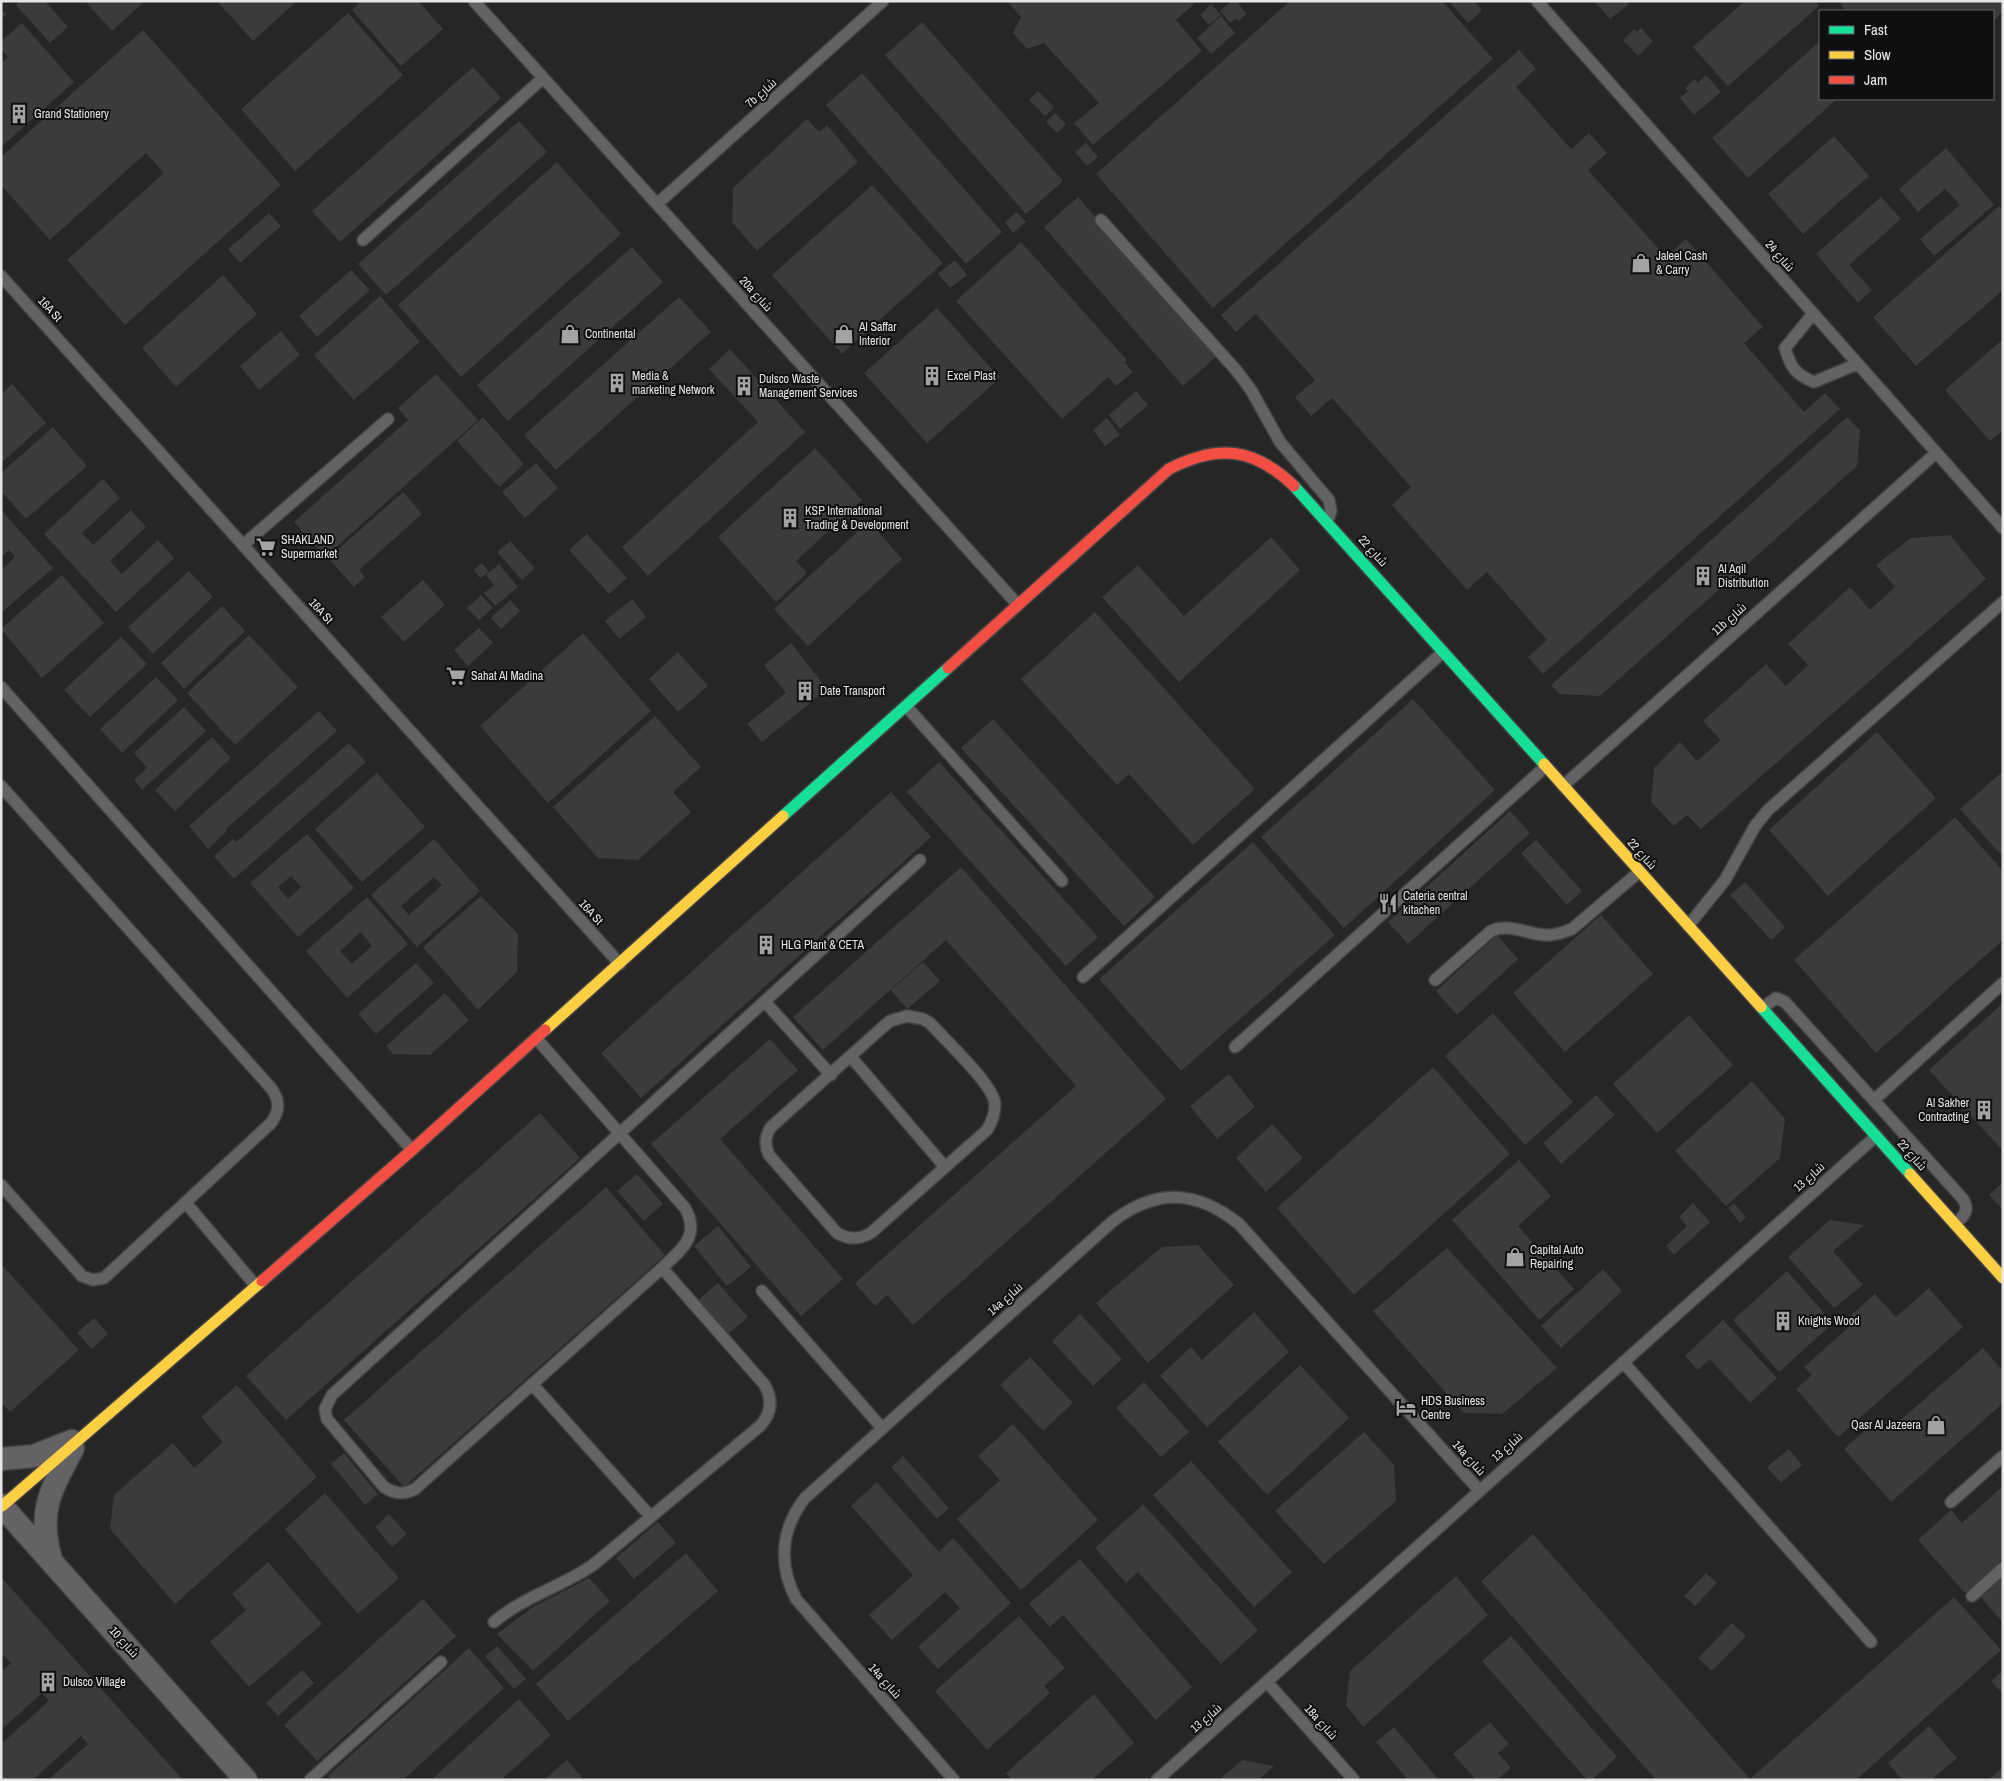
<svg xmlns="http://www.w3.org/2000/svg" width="2004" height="1781" font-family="'Archivo Narrow',Cairo,sans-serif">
	<rect width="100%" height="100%" fill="#262627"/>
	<path fill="#3b3b3c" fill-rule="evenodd" d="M21,1H45L68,27L50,43L16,5Z
		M85,1H145L112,31Z
		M217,1H297L253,41Z
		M361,1H418L443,29L401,66L352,10Z
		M1007,1H1197L1176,20L1202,51L1093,145L1074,123L1099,103L1044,43L1027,49L1013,33L1021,17Z
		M1232,1H1236L1247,14L1238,21L1236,18L1230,23L1220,11Z
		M1290,1H1442L1493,59L1213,308L1096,174Z
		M1449,1H1474L1482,10L1468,23Z
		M1594,1H1626L1629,4L1610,19Z
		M1745,1H1815L1819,6L1728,86L1693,47Z
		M1844,1H2003V12L1993,21V11H1846L1840,4Z
		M1211,4L1221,15L1209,25L1200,15Z
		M1,9L7,14L1,19Z
		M348,13L403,75L295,171L241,109Z
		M1221,16L1235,33L1211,54L1197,38Z
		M922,22L1063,181L1026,214L885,55Z
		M22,23L74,82L1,147V63L8,57L1,49V41Z
		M1641,28L1653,41L1638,56L1623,40L1634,29L1637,32Z
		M143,30L281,185L125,325L67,260L164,173L146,153L50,240L1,185V157Z
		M1820,41V99H1837L1748,178L1712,138Z
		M1519,50L1536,69L1516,87L1571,149L1589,133L1607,153L1588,170L1666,257L1686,239L1763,327L1744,343L1804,412L1825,393L1840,409L1543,674L1528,657L1547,640L1487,572L1467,590L1392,505L1411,487L1332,398L1311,416L1295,397L1315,380L1256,314L1236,332L1221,315Z
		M473,67L501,98L340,242L312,211Z
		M862,73L1002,232L966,264L826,105Z
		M1706,75L1721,92L1694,115L1680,98L1688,91L1685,88L1695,79L1698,83Z
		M1038,91L1054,107L1045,116L1029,100Z
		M1055,113L1066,124L1057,133L1046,122Z
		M807,119L819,132L827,125L858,162L757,251L732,222L733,188Z
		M519,121L547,152L386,295L358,264Z
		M1834,136L1869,176L1803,234L1768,194Z
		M1086,143L1098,157L1087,166L1075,152Z
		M1946,148L1994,205L1934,256L1920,239L1960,205L1945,189L1918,212L1899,189Z
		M557,162L621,234L461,377L398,305Z
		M872,185L943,263L842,354L772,275Z
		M1078,197L1217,356L1183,386L1044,227Z
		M1881,197L1901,219L1849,265L1872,290L1858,303L1816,254Z
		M1999,206L2003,211V290L1916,366L1873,317Z
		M1017,212L1026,222L1013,233L1005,222Z
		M269,213L281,226L240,263L228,249Z
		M1021,242L1127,360L1121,366L1125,363L1133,372L1116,386L1108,377L1062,419L956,301Z
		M632,247L663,282L508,421L477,385Z
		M955,260L967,275L950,288L938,274Z
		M351,270L370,290L317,337L299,316Z
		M223,275L257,314L176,387L142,348Z
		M380,296L420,342L354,400L314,355Z
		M679,297L711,332L556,470L524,435Z
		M937,308L1000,378L927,443L864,373Z
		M281,331L300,355L259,390L240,366Z
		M2003,339V430L1990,441L1945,390Z
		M730,349L805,432L648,576L622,547L758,422L709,369Z
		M436,374L478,420L325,557L294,522L408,420L398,408Z
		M12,384L46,423L1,463V394Z
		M1136,391L1148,405L1120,429L1109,415Z
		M483,417L524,464L499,487L457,441Z
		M1847,417L1860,430L1857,466L1600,696L1560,694L1551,685Z
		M1107,418L1120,435L1105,446L1093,430Z
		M53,427L87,466L26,519L1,491V473Z
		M815,448L862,500L796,561L807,573L776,602L718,537Z
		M536,463L558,488L525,518L502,492Z
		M103,479L120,498L82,533L93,545L131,510L146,527L110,561L122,574L158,540L174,558L116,612L44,534Z
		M403,492L422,514L359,570L365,577L354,587L328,558Z
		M1,510L53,568L1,613V570L15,557L9,550L1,557Z
		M869,521L902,559L808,646L774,609Z
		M587,534L627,578L609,594L569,550Z
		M1950,535L1986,579L1701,829L1687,815L1674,826L1651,802L1654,768L1680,742L1697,761L1721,740L1703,721L1766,664L1786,686L1808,665L1788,644L1850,587L1870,610L1895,587L1876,565L1911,538Z
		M1271,537L1300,570L1179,682L1102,597L1138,565L1184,616Z
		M510,541L535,568L522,580L497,552Z
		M482,563L489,572L480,578L474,570Z
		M499,564L518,587L495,606L484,593L494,585L486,575Z
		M189,571L213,597L153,654L128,627Z
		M62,575L104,623L42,678L1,629Z
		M423,580L445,605L404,642L381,617Z
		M481,595L493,608L479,620L467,608Z
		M632,599L646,617L619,639L605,621Z
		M510,600L520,611L501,629L491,618Z
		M222,606L245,631L184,689L161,663Z
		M1095,612L1255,789L1193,845L1129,774L1117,785L1021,679Z
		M479,628L493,643L468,666L454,650Z
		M583,633L651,711L548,803L480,726Z
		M249,635L298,687L235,745L187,693Z
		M121,637L147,664L90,717L64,690Z
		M791,643L827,689L762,742L747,724L786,693L764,665Z
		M678,652L708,686L678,712L649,679Z
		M156,677L178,700L122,753L100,729Z
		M1413,699L1495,790L1344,928L1261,837Z
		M184,707L206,731L142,790L134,780L147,768L134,753Z
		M319,711L337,731L226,829L227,831L208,849L189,826Z
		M655,716L701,767L673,792L691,812L638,860L598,858L553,807Z
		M993,719L1155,897L1124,926L961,748Z
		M1877,732L1936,798L1828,896L1769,830Z
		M212,737L231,758L175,811L155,790Z
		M349,743L366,762L234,879L214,856L233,839L236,842Z
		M939,762L1098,937L1066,966L907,792Z
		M2003,771V857L1960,809Z
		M377,773L425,827L362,882L315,829Z
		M891,792L931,837L641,1098L601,1053Z
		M1510,811L1530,833L1408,944L1388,922Z
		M1955,817L2003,871V940L1876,1053L1794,960Z
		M307,834L354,888L298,937L250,883ZM291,876L301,887L288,899L278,887Z
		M434,839L480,891L417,947L371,895ZM434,877L442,885L409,915L401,906Z
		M1536,840L1582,891L1567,905L1521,853Z
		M1253,842L1335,935L1181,1071L1099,979Z
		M961,867L1166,1099L913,1325L887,1295L875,1306L855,1283L1076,1086L946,940L823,1050L793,1017Z
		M1745,882L1785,927L1771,940L1730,895Z
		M481,896L518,934L517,972L478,1010L423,947Z
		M367,897L408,944L347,998L306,951ZM361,932L372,946L352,964L340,951Z
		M1601,915L1653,974L1565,1052L1513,993Z
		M1497,935L1518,959L1457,1015L1436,991Z
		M923,962L940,981L907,1009L891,990Z
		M416,963L434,983L376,1034L358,1014Z
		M445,993L469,1020L430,1055L393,1054L386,1046Z
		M2003,1003V1151L1929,1070Z
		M1493,1013L1573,1102L1525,1145L1445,1056Z
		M1689,1015L1733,1065L1657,1133L1613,1084Z
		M770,1039L798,1070L720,1139L843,1279L801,1316L651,1144Z
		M1433,1067L1510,1154L1354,1295L1277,1208Z
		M1229,1074L1255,1107L1217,1139L1190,1106Z
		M1752,1081L1785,1119L1780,1158L1726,1206L1675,1151Z
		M1596,1095L1615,1115L1561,1164L1543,1143Z
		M540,1113L580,1158L286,1420L246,1376Z
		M1272,1124L1303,1158L1266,1192L1236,1158Z
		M1519,1160L1551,1196L1518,1226L1574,1289L1539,1320L1452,1220Z
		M637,1174L663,1204L644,1221L617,1191Z
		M2003,1182V1210L1989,1195Z
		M606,1187L665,1255L404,1487L344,1420Z
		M1693,1203L1710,1222L1674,1255L1666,1246L1687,1226L1679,1217Z
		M1734,1203L1746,1217L1740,1223L1728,1208Z
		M1830,1220L1864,1225L1833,1251L1863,1285L1834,1308L1788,1257Z
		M718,1226L751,1267L727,1286L694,1246Z
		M1198,1245L1234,1285L1148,1363L1096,1303L1162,1247Z
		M1447,1248L1557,1368L1502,1414L1464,1413L1373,1311Z
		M1,1264L79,1350L10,1412L1,1402Z
		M1603,1269L1622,1291L1561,1348L1541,1326Z
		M1787,1271L1833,1323L1779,1372L1733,1320Z
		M718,1283L748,1317L728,1334L698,1300Z
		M1929,1288L1963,1327L1838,1437L1796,1389L1812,1375L1804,1367L1849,1327L1844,1321L1875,1294L1896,1317Z
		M1254,1312L1289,1352L1207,1427L1160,1376L1191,1347L1202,1360Z
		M1080,1314L1122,1359L1093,1386L1052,1341Z
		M94,1318L108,1334L92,1349L77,1333Z
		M1723,1320L1777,1378L1750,1403L1710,1359L1698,1370L1685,1356Z
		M1983,1348L2003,1371V1403L1891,1502L1844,1449L1878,1419L1888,1431Z
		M1030,1357L1073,1403L1043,1431L1000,1385Z
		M1300,1365L1349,1418L1267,1495L1218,1442Z
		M1144,1382L1189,1432L1161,1457L1116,1408Z
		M237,1385L317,1477L175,1604L110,1529L114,1495L173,1443L194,1468L223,1442L201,1417Z
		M1013,1424L1098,1520L1021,1590L957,1519L1000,1480L978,1456Z
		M1364,1432L1394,1465L1396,1501L1324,1564L1275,1511Z
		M1789,1449L1802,1465L1781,1483L1767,1467Z
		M344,1453L378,1494L365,1505L331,1464Z
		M903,1456L949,1508L937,1519L891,1467Z
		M1191,1461L1292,1572L1254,1607L1153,1495Z
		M877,1482L939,1552L953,1538L1011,1603L938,1669L918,1647L960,1608L945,1592L892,1640L869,1615L913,1575L851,1506Z
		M2003,1486V1559L1965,1593L1918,1540L1951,1510L1962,1523Z
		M325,1493L399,1578L358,1614L285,1529Z
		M1143,1504L1258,1630L1221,1664L1138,1572L1126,1583L1095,1548Z
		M389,1514L407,1534L392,1547L375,1527Z
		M658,1522L676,1543L634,1579L616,1558Z
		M1533,1534L1750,1779L1954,1597L2001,1650L1856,1780H1656L1481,1581Z
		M686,1553L718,1591L568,1721L536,1684Z
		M1080,1559L1192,1687L1156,1720L1063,1615L1050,1627L1029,1604Z
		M268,1562L322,1624L249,1687L210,1642L246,1610L232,1594Z
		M1706,1573L1717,1583L1695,1606L1684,1596Z
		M1456,1576L1488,1615L1363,1727L1346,1705L1350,1671Z
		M2003,1576V1623L1980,1596Z
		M1,1577L183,1780H48L88,1744L81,1736L33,1780H1V1744L49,1701L42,1693L1,1730V1672L11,1663L4,1656L1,1658Z
		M589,1578L610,1601L533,1671L497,1634L533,1607Z
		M423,1599L456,1636L317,1761L284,1725Z
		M1019,1616L1065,1668L1044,1686L1050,1693L987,1750L935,1691Z
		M1732,1623L1746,1636L1712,1671L1698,1658Z
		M1511,1636L1617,1757L1592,1780H1587L1482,1661Z
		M497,1646L526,1679L514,1689L485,1656Z
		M469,1648L504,1688L403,1780H331L328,1776Z
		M302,1670L314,1683L278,1716L266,1703Z
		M2003,1671V1694L1991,1681Z
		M1094,1694L1134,1743L1092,1780H1012L1006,1773Z
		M519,1699L551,1735L501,1780H431Z
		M1490,1722L1509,1744L1498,1753L1511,1768L1497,1780H1476L1453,1754Z
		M1929,1726L1957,1758L1931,1780H1902L1888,1763Z
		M1394,1727L1439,1780H1408L1376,1742Z
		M567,1760L584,1780H544Z
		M1242,1760L1274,1766L1258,1780H1219Z
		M2003,1767V1780H1988Z"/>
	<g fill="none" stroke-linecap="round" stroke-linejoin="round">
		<defs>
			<path id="lane" d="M474,1L1018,605
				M1537,1L2003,528
				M657,204L883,1
				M1101,220L1236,370L1251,390L1280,442L1329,500L1331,511L1329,517
				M363,240L543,78
				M1,276L620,964
				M1813,314L1785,348C1791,368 1795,374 1814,382L1857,364
				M243,545L388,419
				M1,687L412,1150
				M906,706L1062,881
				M1,786L271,1088C280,1100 280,1111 271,1123L104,1278L93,1280L82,1276L1,1185
				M1563,786L1936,453
				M1688,926L1725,880L1755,826L1768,810L2003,602
				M1083,977L1443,652
				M1435,980L1491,931C1510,923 1527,934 1545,935C1555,936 1563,932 1572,929L1639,872
				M765,1002L831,1075
				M1762,1008L1776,998L1785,1002L1963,1199C1970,1211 1964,1216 1955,1224
				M907,1016L923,1019L930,1023C945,1040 993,1084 995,1104C995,1114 992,1122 987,1130L872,1232C860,1240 849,1240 837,1233L769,1155C764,1144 765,1136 771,1127L884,1026L890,1021Z
				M536,1038L685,1208C701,1236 681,1250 662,1268L415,1489C404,1495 395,1494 384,1487L327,1419L325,1409L332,1395L920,860
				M1235,1047L1545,767
				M851,1057L945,1167
				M1874,1100L2003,983
				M186,1203L255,1285
				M762,1291L882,1428
				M1623,1362L1871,1642
				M532,1384L651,1517
				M1951,1502L2003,1456
				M1972,1596L2003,1568
				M494,1622C523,1597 561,1587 593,1565L760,1426C772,1413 773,1399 764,1384L662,1268
				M1267,1682L1354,1780
				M310,1780L441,1662
				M954,1780L796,1599C778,1564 781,1529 805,1498L1113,1221C1157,1188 1197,1190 1239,1224L1479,1490
				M1157,1780L1876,1136"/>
			<path id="street" d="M1,1459L34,1456L72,1441
				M1,1505L246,1780
				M51,1559C37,1511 51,1490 73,1448"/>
			<path id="fast" d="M1294,486L1544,764
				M783,816L948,668
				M1761,1007L1910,1174"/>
			<path id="slow" d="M1544,764L1761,1007
				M545,1030L783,816
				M1910,1174L2003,1278
				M2,1506L262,1281"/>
			<path id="jam" d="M948,668L1169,469C1218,444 1253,447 1294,486
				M262,1281L412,1150L545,1030"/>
		</defs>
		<use href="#lane" stroke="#424243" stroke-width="14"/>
		<use href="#street" stroke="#424243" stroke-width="25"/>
		<use href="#fast" stroke="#424243" stroke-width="14"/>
		<use href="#slow" stroke="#424243" stroke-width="14"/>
		<use href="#jam" stroke="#424243" stroke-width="14"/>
		<use href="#lane" stroke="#636365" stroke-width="11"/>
		<use href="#street" stroke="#636365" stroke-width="22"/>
		<use href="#fast" stroke="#16e098" stroke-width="11"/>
		<use href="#slow" stroke="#ffcf43" stroke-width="11"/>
		<use href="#jam" stroke="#f24e42" stroke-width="11"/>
	</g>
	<defs>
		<symbol id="building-bare" viewBox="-9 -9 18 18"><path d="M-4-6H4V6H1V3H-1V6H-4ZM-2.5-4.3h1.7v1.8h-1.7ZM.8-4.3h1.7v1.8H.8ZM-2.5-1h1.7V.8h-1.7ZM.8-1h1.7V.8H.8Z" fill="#a3a3a4" stroke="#0e0f10" stroke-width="2.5" paint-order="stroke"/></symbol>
		<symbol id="shop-bare" viewBox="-9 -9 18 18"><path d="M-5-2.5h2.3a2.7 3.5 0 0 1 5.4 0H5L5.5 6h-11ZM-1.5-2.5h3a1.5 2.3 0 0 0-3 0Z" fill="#a3a3a4" stroke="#0e0f10" stroke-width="2.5" paint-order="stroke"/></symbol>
		<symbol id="supermarket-bare" viewBox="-9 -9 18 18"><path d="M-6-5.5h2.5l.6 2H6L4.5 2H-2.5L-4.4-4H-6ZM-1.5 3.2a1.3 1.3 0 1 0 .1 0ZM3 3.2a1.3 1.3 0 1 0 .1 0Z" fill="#a3a3a4" stroke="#0e0f10" stroke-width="2.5" paint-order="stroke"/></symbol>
		<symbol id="restaurant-bare" viewBox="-9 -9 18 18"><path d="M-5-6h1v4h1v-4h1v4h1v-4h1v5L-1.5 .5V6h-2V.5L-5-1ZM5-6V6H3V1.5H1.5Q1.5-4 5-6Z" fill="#a3a3a4" stroke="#0e0f10" stroke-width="2.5" paint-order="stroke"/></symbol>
		<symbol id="hotel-bare" viewBox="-9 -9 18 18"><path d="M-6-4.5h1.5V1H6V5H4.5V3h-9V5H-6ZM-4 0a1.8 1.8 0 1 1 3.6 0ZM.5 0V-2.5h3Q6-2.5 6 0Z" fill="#a3a3a4" stroke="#0e0f10" stroke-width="2.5" paint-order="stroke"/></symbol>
	</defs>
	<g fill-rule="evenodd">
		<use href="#building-bare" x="5" y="100" width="28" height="28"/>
		<use href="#shop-bare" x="1627" y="249" width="28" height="28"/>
		<use href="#shop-bare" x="556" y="320" width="28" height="28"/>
		<use href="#shop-bare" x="830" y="320" width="28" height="28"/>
		<use href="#building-bare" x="918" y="362" width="28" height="28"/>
		<use href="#building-bare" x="603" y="369" width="28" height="28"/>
		<use href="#building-bare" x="730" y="372" width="28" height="28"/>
		<use href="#building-bare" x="776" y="504" width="28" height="28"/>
		<use href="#supermarket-bare" x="252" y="533" width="28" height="28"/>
		<use href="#building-bare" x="1689" y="562" width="28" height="28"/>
		<use href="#supermarket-bare" x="442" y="662" width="28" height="28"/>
		<use href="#building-bare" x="791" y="677" width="28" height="28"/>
		<use href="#restaurant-bare" x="1374" y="889" width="28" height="28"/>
		<use href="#building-bare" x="752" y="931" width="28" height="28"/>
		<use href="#building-bare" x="1970" y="1096" width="28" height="28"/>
		<use href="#shop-bare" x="1501" y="1243" width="28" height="28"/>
		<use href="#building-bare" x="1769" y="1307" width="28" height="28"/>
		<use href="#hotel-bare" x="1392" y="1394" width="28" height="28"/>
		<use href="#shop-bare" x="1922" y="1411" width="28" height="28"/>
		<use href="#building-bare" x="34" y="1668" width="28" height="28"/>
	</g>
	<g text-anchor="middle" stroke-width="4" stroke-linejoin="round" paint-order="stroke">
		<g font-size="12" fill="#e6e6e8" stroke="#0e0f10">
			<text transform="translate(761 93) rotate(-42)" y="4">7b شارع</text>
			<text transform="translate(1780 256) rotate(49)" y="4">شارع 24</text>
			<text transform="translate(756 294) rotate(48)" y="4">20a شارع</text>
			<text transform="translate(50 309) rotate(48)" y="4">16A St</text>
			<text transform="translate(1373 551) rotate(48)" y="4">شارع 22</text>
			<text transform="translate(321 611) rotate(48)" y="4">16A St</text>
			<text transform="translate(1729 619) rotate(-42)" y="4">11b شارع</text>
			<text transform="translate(1642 854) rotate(48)" y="4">شارع 22</text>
			<text transform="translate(591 912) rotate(48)" y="4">16A St</text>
			<text transform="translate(1912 1155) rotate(48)" y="4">شارع 22</text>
			<text transform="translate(1809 1177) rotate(-42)" y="4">شارع 13</text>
			<text transform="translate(1005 1299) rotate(-42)" y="4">14a شارع</text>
			<text transform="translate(1507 1447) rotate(-42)" y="4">شارع 13</text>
			<text transform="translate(1469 1458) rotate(48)" y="4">14a شارع</text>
			<text transform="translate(124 1642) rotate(48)" y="4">شارع 10</text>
			<text transform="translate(885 1681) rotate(48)" y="4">14a شارع</text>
			<text transform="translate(1206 1718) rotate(-41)" y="4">شارع 13</text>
			<text transform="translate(1321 1722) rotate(48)" y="4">18a شارع</text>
		</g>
		<g font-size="12" fill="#e6e6e8" stroke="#0e0f10" text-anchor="start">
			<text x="34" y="118">Grand Stationery</text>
			<text x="1656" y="260">Jaleel Cash<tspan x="1656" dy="14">&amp; Carry</tspan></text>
			<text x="859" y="331">Al Saffar<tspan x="859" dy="14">Interior</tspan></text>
			<text x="585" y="338">Continental</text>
			<text x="632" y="380">Media &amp;<tspan x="632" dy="14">marketing Network</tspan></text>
			<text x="947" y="380">Excel Plast</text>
			<text x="759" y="383">Dulsco Waste<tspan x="759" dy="14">Management Services</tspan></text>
			<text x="805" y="515">KSP International<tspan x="805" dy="14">Trading &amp; Development</tspan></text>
			<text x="281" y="544">SHAKLAND<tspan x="281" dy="14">Supermarket</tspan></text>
			<text x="1718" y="573">Al Aqil<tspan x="1718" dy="14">Distribution</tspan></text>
			<text x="471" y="680">Sahat Al Madina</text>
			<text x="820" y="695">Date Transport</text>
			<text x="1403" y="900">Cateria central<tspan x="1403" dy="14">kitachen</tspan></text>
			<text x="781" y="949">HLG Plant &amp; CETA</text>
			<text x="1969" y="1107" text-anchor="end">Al Sakher<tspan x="1969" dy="14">Contracting</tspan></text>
			<text x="1530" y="1254">Capital Auto<tspan x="1530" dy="14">Repairing</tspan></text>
			<text x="1798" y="1325">Knights Wood</text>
			<text x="1421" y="1405">HDS Business<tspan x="1421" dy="14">Centre</tspan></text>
			<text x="1921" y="1429" text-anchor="end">Qasr Al Jazeera</text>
			<text x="63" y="1686">Dulsco Village</text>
		</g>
	</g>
	<rect width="2004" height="1781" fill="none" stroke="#e6e6e8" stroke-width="5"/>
	<rect x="1819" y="10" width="175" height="90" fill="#0e0f10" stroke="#646566"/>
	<rect x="1829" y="26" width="25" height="8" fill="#16e098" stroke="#646566"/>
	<text x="1864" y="35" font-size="15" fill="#e6e6e8">Fast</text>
	<rect x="1829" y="51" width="25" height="8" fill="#ffcf43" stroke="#646566"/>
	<text x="1864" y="60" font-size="15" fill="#e6e6e8">Slow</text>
	<rect x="1829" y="76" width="25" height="8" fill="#f24e42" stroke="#646566"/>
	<text x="1864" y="85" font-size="15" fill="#e6e6e8">Jam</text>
</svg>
